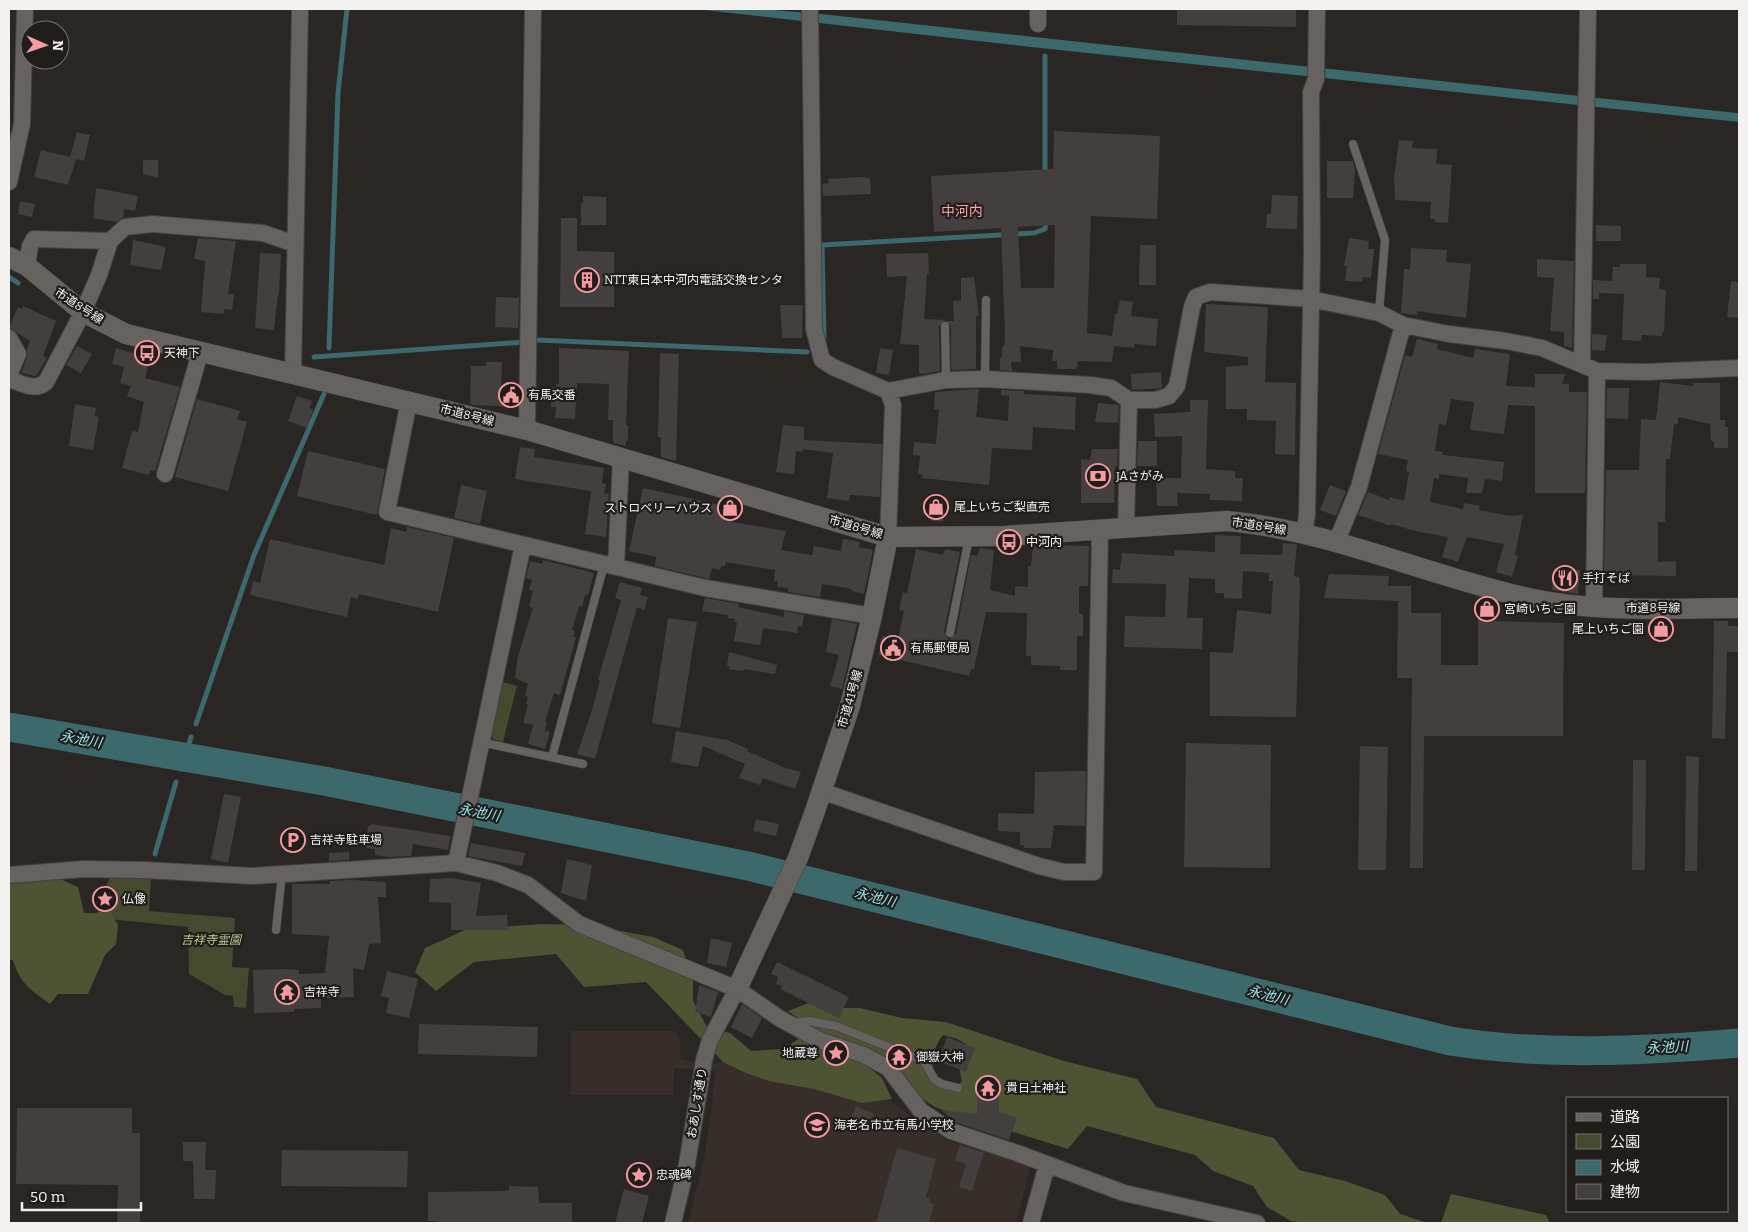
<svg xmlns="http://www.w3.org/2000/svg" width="1748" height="1232" font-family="Bitter,'Noto Sans JP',serif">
	<rect width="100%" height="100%" fill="#2a2624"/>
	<path fill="#372e2a" d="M571,1031H673L679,1035L681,1060L715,1064L720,1062L733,1063L878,1093L948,1141L1031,1163L1016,1223H688L704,1159L712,1107L715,1071L674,1068L673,1095H571Z"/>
	<path fill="#454a2f" d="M499,681L517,686L503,742L493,739L489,734Z
		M112,874L151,876L149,911L235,918L232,967L249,968L246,1008L234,1007L233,996L225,995L189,974L188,927L99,918L100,898Z"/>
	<path fill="#4d5333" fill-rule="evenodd" d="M60,879L78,887L84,913H96L108,908L118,925L116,944L105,955L88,994H58L50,1004C31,990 20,984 13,960H9V882Z
		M541,924L588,925L653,937L683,950L693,979V1001L707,1027L730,1033L751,1051L784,1049L801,1037L859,1059L882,1078L892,1099L862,1103L814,1089L769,1081L746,1073L723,1062L646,982L584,987L556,954L474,962L436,991L415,972L425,948L465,930Z
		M814,1001L838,1008H860L902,1018L946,1022L1064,1061L1137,1079L1156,1107L1274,1138L1299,1170L1345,1181L1385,1195L1400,1214L1428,1223H1306L1291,1221L1267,1207L1253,1186L1213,1171L1195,1155L1087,1126L1068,1149L937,1108L834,1044L788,1011ZM943,1035L957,1039L969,1046L959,1067L962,1082C954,1086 951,1086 944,1081C942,1079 939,1079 938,1077C927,1065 935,1045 943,1035Z
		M1451,1194L1546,1215L1550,1223H1441Z"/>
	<path fill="#3c696c" d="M696,9H761L821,14L1737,113L1739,115V122L1031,47Z"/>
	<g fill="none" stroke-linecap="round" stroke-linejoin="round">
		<path stroke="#3c696c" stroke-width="5" d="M1045,56V176
			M9,277L18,283
			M824,338L822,245L1034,233L1045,229L1046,219
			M538,340L807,352
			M329,348L338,93L347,9
			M314,357L524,342
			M196,724L254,555L324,394
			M181,769L191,737
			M155,854L176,782"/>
		<path stroke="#3c696c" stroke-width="29" d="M9,727L324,781L748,866L1450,1041C1546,1056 1643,1051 1739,1043"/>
	</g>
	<path fill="#433f3e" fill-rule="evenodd" d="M1177,9H1296V27L1177,25Z
		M1054,131L1160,136L1157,219L1091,216L1087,333L1112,336L1115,314H1117L1120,300L1133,302L1131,316L1158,319L1156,346L1134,344V348L1114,346L1112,362L1078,361L1077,369H1057V361H1052L1053,350L1020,346L1021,362H1011L1012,371L1000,370V358H1002V347L1004,346L1005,333L1001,228L934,232L931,176L1053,169ZM1055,225L1054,288H1021L1018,227Z
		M77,132L90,135L84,161L76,159L68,185L34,177L41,150L70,157Z
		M1399,140L1413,141L1412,148L1437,149L1436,164L1452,165L1448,223L1435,222V219H1430L1431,202L1395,200L1394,178Z
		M143,160H158V178L143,174Z
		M1327,161H1353L1355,170L1353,198H1327Z
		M862,177L870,178L871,194L823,196L822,184L829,183L828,179Z
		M96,188L138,196L135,211L124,209L123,218L116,222L93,218Z
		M1272,195L1298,196L1297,229L1266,228L1267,214H1271Z
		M583,196L606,197V225H581V203H583Z
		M20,201L35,204L32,217L18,214Z
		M561,218H577V251L614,252V307H560Z
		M1596,225L1621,226V241H1596Z
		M198,238L236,241L228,294H234L232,310L224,309V314L201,312L205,261L194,259Z
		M1349,238L1369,241L1368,249H1374L1371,278L1363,277L1362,282L1345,281L1347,266H1344Z
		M133,240L166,247L161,270L130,265Z
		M1140,245H1156V285H1139Z
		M1411,248L1447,250L1446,262L1471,264L1466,318L1417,311V315L1401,313L1404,269H1410Z
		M260,253L281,254L279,293H278L274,330L255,328Z
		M928,253L929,274H927L924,319L945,320L939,326L940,371L923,374L919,373V345L900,344L907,276L887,277L886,254Z
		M1537,259L1574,261L1572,348L1564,346V332L1550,331L1554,278L1537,277Z
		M1620,264H1646V277L1660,278L1659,289L1666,290L1664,332H1662V336L1642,335L1641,341L1622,340L1624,294L1599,293V299H1593V280L1612,281L1613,267H1620Z
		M974,277L979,316H976V369L951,370V326L946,321H954L953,301L961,300V278Z
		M1731,281L1739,282V318L1727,317Z
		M496,297L519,298L518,328L495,327Z
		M1206,304L1268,307L1265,382L1296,383L1295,455L1275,454L1276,421L1247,420V409H1226V367L1248,365V357L1204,352Z
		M780,305H803L802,338H782Z
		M23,306L56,321L43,356L47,358L36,376L21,373L27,358V349L30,341L9,328L18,307L22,309Z
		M1592,334L1607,335L1605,351L1592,350Z
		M1417,339L1438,344L1437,349L1473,358L1475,349L1510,354L1506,386L1535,387V374H1565L1562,384H1569V392H1587L1585,493H1535V406L1508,405L1504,434L1470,430L1474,402L1451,399L1446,425L1439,424L1435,451L1443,452V455L1504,462L1502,481L1485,479L1482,493H1466L1468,478L1439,474V479L1434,478L1430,502L1463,509L1464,503L1480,506L1479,510L1510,516L1523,515L1515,555L1518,556L1512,577L1496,572L1504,544L1467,537L1458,562L1442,557L1448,537L1415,531L1391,524V526L1358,515L1368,492L1389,500L1390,497L1404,501L1409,472L1406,471L1408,460L1378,454L1405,355L1412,357Z
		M77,346L92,354L81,373L66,365Z
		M116,348L136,354L135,359L149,363L145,378L180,387L155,471L150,470L149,475L122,468L132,431L138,432L144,402L127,396L131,386L120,383L124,367L112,364Z
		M559,348L629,351L626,425H628V441H626V446L613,443V420H608L609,384L577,383L575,419L555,418L556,407H551L552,387L556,388V384H559Z
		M880,348L893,350L889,375L876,373Z
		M660,353L679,354L676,461L661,457V437H658Z
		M486,362H502L501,390H518L517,407L474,405L470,403L471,366H486Z
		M1161,372L1162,388L1132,390L1131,374Z
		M1660,382L1693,386V383H1720V420H1725V427H1728V448H1714V441H1711L1710,424L1678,417V424H1674L1670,459H1666L1665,522H1658V562L1676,561V576L1604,575L1606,470H1639L1641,419L1656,420Z
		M1607,388H1629L1628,419L1606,418Z
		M979,389L976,417L1008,421L1009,396L1001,395V390L1024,391V394L1076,397L1075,430L1033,427L1032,450L992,448L989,485L922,478L923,475L918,474L920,456L913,455L914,442L936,444L939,410L934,409L935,392Z
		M297,396L312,401L309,408L313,409L307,428L288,421Z
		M197,399L240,411L237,419L247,422L228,491L175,477Z
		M1190,400H1208L1206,469L1235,471V478H1243L1242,501L1210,500V494L1177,493L1178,506H1157L1156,478H1181L1182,436L1155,437L1154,414L1190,412Z
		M1098,403L1119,405L1118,423L1095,422Z
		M75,404L96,408L95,416L99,417L93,450L69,446Z
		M783,425L804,427V440L882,444L880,497L850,495L849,501L827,498L833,453L803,449V452L796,451L794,474L776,472Z
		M1138,441H1157V466H1137Z
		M520,447L535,449L534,457L604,468L602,483L606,484L604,493L609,494L606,537L585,534L591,491L515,479Z
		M1092,449H1118L1117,466H1115L1114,503H1081V459L1090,460Z
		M308,451L385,469L377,515L297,496Z
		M461,485L487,491L480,524L454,518Z
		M1330,485L1346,491L1336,516L1320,510Z
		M643,488L735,508L732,522L786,531L781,550L812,555L814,546L841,551L843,539L860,542L859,547L873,550L864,594L852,591V589L822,584L820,597L788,592V588L777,587L778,581H774L775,570L726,562L725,566H721L720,570L712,568L709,579L655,566L656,557L629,551Z
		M923,501L944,502L943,521H931V514H923Z
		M407,527L454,538L438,612L359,594L358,599L351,597L347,617L250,595L253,581L260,583L270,539L384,565L391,528L406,532Z
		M1215,535L1241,536L1240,554L1282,555L1283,543L1297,544L1294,576L1299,577L1300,587L1296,717L1210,716V652L1233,653L1237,610L1271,614L1273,581H1269V573L1243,571L1242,599L1224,598V593H1215V579L1189,578L1187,618H1203L1202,649L1124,647L1125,616L1165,617L1166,584L1112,583L1113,569L1120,570L1122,553L1174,556L1175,550L1215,552Z
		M1051,545L1089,546L1088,586H1079V614H1083V636H1077V670H1060V666L1031,665V656H1026L1027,613L986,612L974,669H971L969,676L879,655L882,636L898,639L904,611L899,610L903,592L907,593L916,549L943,555L945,549L960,552L944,632L946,637L949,639L956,634L971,555L977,556L980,548L994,550L990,590L1015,596V586L1028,587V566H1031L1033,546Z
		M543,560L594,573L588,595H585L582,607L579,606L572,630L575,631L573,637H576L560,695L554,693L545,722L547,723L545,730L550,732L545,749L528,744L533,725L523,723L528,705L526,704L528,697L525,696L528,684L515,678L518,656L533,608L529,607L533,591L529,590L532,580L526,578L530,561L542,564Z
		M1554,568L1580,570L1578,594L1552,590Z
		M1329,574L1389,576L1388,586H1411V613H1441V665H1478V614L1481,599L1495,603L1491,621L1564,623L1563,736H1424L1423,868H1410L1412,678H1397L1398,601L1324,598Z
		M620,582L642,588L640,595L648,597L644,610L637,607L595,759L577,754L591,713L600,681L598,680L621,600L615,598Z
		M705,598L739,604L738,607L784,617V611L804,615L802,627L798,626L797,633L763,628L760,645L734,641L737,622H734L735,619L728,618V615L702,611Z
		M668,618L697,622L680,728L652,723Z
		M832,619L857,624L842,689L830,686L839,655L826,652Z
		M1655,621H1669L1668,638H1654Z
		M1714,621H1728V626H1739V652H1727L1725,739L1712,738Z
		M729,652L777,665L775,674L744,669L743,671L729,669L730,666H727Z
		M676,731L727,740L748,749L747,751L783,767L801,772L795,789L763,778L760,785L739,778L745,764L703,746L698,767L671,762Z
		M1186,743L1271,745L1270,868L1184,867Z
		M1360,746L1388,747L1386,870H1358Z
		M1686,756L1699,757L1697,871H1685Z
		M1633,760H1646L1645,870H1632Z
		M1076,771H1086L1085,826L1054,825L1051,848H1024V845H1020V832L998,831V813L1034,814L1035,772Z
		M224,794L241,797L228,863L211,859Z
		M756,819L779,824L776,836L753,831Z
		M371,824L451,836L448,850L413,844L411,856L388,857L375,855V849L366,848L368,826H371Z
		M471,843L525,853L522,866L468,856Z
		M349,852V860L329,861V853Z
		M567,859L592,865L586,901L561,893Z
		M451,878L481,883L476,916L507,915L508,930H451V903L429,902L430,879Z
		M351,880L386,882V897H378L381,943L369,944L364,970L353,968L354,997L321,998V1008L294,1009V1012L254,1013L253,970L283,969L299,970V974L325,973L329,936L292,934V884H330V881Z
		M711,938L732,943L726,967L707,963Z
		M777,962L849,997L839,1018L780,989L782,986L776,984L778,977L771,974Z
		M387,971L418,979L409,1018L386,1013L389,998L381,996Z
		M699,985L718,992L711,1017L695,1012Z
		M742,1004L762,1018L752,1038L731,1027Z
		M419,1024L538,1027L537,1057L418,1054Z
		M947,1037L975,1048L966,1072L938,1061Z
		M978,1079L999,1081V1112L1017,1118L1009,1140L955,1122L941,1110L977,1114Z
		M856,1106L874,1114L868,1128L850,1120Z
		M17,1108H132V1133H140V1223H117L118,1185L16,1184Z
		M183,1142H206L205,1170H216L215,1199H194L193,1161H183Z
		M960,1145L984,1153L972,1191L959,1187L966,1164L955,1160Z
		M897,1148L936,1159L926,1197L930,1199L929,1203L934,1204L929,1223H876Z
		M282,1150L408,1151L407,1187L281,1186Z
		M509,1186L538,1187L539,1203H572V1223H438L437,1221H428V1192L505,1191L509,1190Z
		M624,1189L649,1196L642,1223H615Z"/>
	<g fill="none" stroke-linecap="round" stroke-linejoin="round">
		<defs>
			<path id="service" d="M1353,144L1385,240L1379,313
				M945,326L946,380
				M985,379L986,300
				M950,633L969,538
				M480,742L583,764
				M552,757L604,565
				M276,930L282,874
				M793,1023L809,1021L836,1026L924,1061L935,1080L942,1084L958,1088"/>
			<path id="minor" d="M810,9L814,329L822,360L833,367L888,391L946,380L985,379L1090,385L1111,388L1129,400H1155L1169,396L1177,386L1192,307L1196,297L1210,292L1310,299L1379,313L1403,325L1449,334L1506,341L1542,348L1597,371L1645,372L1739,368
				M1038,24V9
				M9,182L22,124L25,9
				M27,266L30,246L34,239L110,241
				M9,338L18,354L9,375
				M1582,363L1588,9
				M293,375L300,9
				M9,379C21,383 35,392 46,382L83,312L99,275L110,241L125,227L153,224L263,233L295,244
				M888,391L893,405L888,537
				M409,401L387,512L705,588L872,616
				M527,430L533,9
				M165,474L200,353
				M1126,528L1129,400
				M1304,534L1307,515L1312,255L1311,92L1316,79L1317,9
				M1336,543L1359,487L1403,325
				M616,567L621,458
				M1594,608L1597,371
				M821,791L1039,866L1064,872H1094L1100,530
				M456,863L523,545
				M9,875L83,869L145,870L252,876L456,863L497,873L528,885L579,924L737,989L779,1018L819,1040L864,1055L888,1068L921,1111L951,1131L1017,1153L1124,1193L1257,1223
				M673,1223L687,1164L704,1060L710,1040L737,989
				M1031,1223L1047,1165"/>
			<path id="tertiary" d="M9,257L27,266L83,312L126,334L527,430L888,537L1005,536L1227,521C1330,530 1427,576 1528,598C1597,613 1669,608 1739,608
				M737,989L798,858L815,811L850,706L872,616L888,537"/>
		</defs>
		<use href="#service" stroke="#444140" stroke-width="9"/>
		<use href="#minor" stroke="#444140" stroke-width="18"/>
		<use href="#tertiary" stroke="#444140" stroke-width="21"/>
		<use href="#service" stroke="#666260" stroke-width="8"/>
		<use href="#minor" stroke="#666260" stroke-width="16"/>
		<use href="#tertiary" stroke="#666260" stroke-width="20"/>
	</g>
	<defs>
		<symbol id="building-ring" viewBox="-11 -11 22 22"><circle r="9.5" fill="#201d1b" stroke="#f49aa0" stroke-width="1.5"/><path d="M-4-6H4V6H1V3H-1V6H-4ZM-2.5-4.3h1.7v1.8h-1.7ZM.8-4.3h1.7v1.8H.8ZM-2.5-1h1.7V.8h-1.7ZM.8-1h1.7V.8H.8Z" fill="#f49aa0"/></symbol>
		<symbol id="bus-ring" viewBox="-11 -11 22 22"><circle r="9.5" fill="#201d1b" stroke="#f49aa0" stroke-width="1.5"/><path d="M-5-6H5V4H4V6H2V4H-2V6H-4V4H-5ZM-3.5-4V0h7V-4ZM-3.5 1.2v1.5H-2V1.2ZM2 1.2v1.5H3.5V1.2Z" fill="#f49aa0"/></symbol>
		<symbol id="civic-ring" viewBox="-11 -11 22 22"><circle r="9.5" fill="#201d1b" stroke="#f49aa0" stroke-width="1.5"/><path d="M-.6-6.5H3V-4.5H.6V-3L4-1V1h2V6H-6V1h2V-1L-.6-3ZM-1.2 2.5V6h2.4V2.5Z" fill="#f49aa0"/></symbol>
		<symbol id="bank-ring" viewBox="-11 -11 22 22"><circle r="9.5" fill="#201d1b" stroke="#f49aa0" stroke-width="1.5"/><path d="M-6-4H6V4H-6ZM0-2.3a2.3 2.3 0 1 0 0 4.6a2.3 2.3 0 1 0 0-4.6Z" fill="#f49aa0"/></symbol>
		<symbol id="shop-ring" viewBox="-11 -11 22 22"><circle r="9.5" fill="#201d1b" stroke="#f49aa0" stroke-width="1.5"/><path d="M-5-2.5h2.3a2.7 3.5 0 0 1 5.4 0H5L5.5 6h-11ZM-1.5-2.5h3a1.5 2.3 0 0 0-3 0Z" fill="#f49aa0"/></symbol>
		<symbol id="restaurant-ring" viewBox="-11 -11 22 22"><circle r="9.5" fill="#201d1b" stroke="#f49aa0" stroke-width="1.5"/><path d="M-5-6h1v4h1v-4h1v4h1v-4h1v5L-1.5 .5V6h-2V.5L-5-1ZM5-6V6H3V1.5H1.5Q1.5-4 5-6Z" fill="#f49aa0"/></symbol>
		<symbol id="parking-ring" viewBox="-11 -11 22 22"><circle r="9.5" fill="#201d1b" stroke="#f49aa0" stroke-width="1.5"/><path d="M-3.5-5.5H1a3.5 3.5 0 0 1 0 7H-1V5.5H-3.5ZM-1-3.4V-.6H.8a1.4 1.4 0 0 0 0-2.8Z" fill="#f49aa0"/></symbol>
		<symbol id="sight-ring" viewBox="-11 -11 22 22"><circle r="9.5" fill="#201d1b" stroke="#f49aa0" stroke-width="1.5"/><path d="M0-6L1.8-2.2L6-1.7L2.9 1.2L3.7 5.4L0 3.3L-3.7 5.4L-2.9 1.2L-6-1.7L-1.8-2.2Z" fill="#f49aa0"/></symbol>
		<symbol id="temple-ring" viewBox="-11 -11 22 22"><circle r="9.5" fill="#201d1b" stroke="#f49aa0" stroke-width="1.5"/><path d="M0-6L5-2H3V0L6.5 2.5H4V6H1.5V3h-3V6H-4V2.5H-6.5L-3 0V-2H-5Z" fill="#f49aa0"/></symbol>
		<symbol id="school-ring" viewBox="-11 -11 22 22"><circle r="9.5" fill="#201d1b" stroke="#f49aa0" stroke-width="1.5"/><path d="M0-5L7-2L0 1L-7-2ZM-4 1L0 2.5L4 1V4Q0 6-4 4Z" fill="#f49aa0"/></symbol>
	</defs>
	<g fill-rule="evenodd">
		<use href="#building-ring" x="573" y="266" width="28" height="28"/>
		<use href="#bus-ring" x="133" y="339" width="28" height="28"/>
		<use href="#civic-ring" x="497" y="381" width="28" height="28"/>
		<use href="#bank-ring" x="1084" y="462" width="28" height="28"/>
		<use href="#shop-ring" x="922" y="493" width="28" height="28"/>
		<use href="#shop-ring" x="716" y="494" width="28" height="28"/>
		<use href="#bus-ring" x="995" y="528" width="28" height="28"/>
		<use href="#restaurant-ring" x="1551" y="564" width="28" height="28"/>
		<use href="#shop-ring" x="1473" y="595" width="28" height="28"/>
		<use href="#shop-ring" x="1647" y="615" width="28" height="28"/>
		<use href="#civic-ring" x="879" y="634" width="28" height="28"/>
		<use href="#parking-ring" x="279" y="826" width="28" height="28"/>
		<use href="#sight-ring" x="91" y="885" width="28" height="28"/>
		<use href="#temple-ring" x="273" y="978" width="28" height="28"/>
		<use href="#sight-ring" x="822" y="1039" width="28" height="28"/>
		<use href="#temple-ring" x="885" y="1043" width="28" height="28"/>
		<use href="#temple-ring" x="974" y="1074" width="28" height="28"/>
		<use href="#school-ring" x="803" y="1111" width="28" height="28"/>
		<use href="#sight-ring" x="625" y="1161" width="28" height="28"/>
	</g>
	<g text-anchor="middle" stroke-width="4.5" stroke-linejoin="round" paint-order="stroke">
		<g font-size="12" fill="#f4f2f1" stroke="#201d1b" text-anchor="start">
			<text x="604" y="284">NTT東日本中河内電話交換センタ</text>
			<text x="164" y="357">天神下</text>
			<text x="528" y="399">有馬交番</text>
			<text x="1116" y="480">JAさがみ</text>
			<text x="954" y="511">尾上いちご梨直売</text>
			<text x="712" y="512" text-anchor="end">ストロベリーハウス</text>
			<text x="1026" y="546">中河内</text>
			<text x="1582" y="582">手打そば</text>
			<text x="1504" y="613">宮崎いちご園</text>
			<text x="1644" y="633" text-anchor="end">尾上いちご園</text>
			<text x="910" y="652">有馬郵便局</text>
			<text x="310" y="844">吉祥寺駐車場</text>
			<text x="122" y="903">仏像</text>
			<text x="304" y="996">吉祥寺</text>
			<text x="818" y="1057" text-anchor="end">地蔵尊</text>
			<text x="916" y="1061">御嶽大神</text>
			<text x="1006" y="1092">貴日土神社</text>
			<text x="834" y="1129">海老名市立有馬小学校</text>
			<text x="656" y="1179">忠魂碑</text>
		</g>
		<g font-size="12" fill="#f4f2f1" stroke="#201d1b">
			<text transform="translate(79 306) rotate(33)" y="4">市道8号線</text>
			<text transform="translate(467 415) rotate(14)" y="4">市道8号線</text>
			<text transform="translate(1259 526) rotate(9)" y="4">市道8号線</text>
			<text transform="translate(856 527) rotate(16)" y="4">市道8号線</text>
			<text x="1653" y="612">市道8号線</text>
			<text transform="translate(850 699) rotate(-74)" y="4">市道41号線</text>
			<text transform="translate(697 1103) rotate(-81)" y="4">おあしす通り</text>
		</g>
		<g font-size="12" font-style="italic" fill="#c0cb90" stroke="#201d1b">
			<text x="211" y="944">吉祥寺霊園</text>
		</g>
		<g font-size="14" fill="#f9a5aa" stroke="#201d1b">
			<text x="962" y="216">中河内</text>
		</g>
		<g font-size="14" font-style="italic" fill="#95e6ec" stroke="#201d1b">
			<text transform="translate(81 739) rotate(10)" y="5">永池川</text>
			<text transform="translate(479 812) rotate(11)" y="5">永池川</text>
			<text transform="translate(875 897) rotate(14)" y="5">永池川</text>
			<text transform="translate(1268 995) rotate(14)" y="5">永池川</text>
			<text transform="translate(1667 1047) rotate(-3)" y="5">永池川</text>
		</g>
	</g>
	<rect width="1748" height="1232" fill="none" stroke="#f4f2f1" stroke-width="20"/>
	<rect x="1566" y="1097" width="162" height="115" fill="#201d1b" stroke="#757271"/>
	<rect x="1576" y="1113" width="25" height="8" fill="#666260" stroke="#757271"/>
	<text x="1610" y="1122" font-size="15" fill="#f4f2f1">道路</text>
	<rect x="1576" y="1134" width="25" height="15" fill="#454a2f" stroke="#757271"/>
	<text x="1610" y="1147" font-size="15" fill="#f4f2f1">公園</text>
	<rect x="1576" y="1160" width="25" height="15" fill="#3c696c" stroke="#757271"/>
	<text x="1610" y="1172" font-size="15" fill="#f4f2f1">水域</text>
	<rect x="1576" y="1184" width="25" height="15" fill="#433f3e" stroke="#757271"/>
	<text x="1610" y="1197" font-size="15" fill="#f4f2f1">建物</text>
	<g transform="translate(45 45) rotate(92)"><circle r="24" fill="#201d1b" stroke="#757271"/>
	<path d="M0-4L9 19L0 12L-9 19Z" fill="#f49aa0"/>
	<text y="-8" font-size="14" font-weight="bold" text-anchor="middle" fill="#f4f2f1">N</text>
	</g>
	<path d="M22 1202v8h119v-8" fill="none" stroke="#f4f2f1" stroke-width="2.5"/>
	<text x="30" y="1202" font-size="15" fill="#f4f2f1" stroke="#201d1b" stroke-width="4" paint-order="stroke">50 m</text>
</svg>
